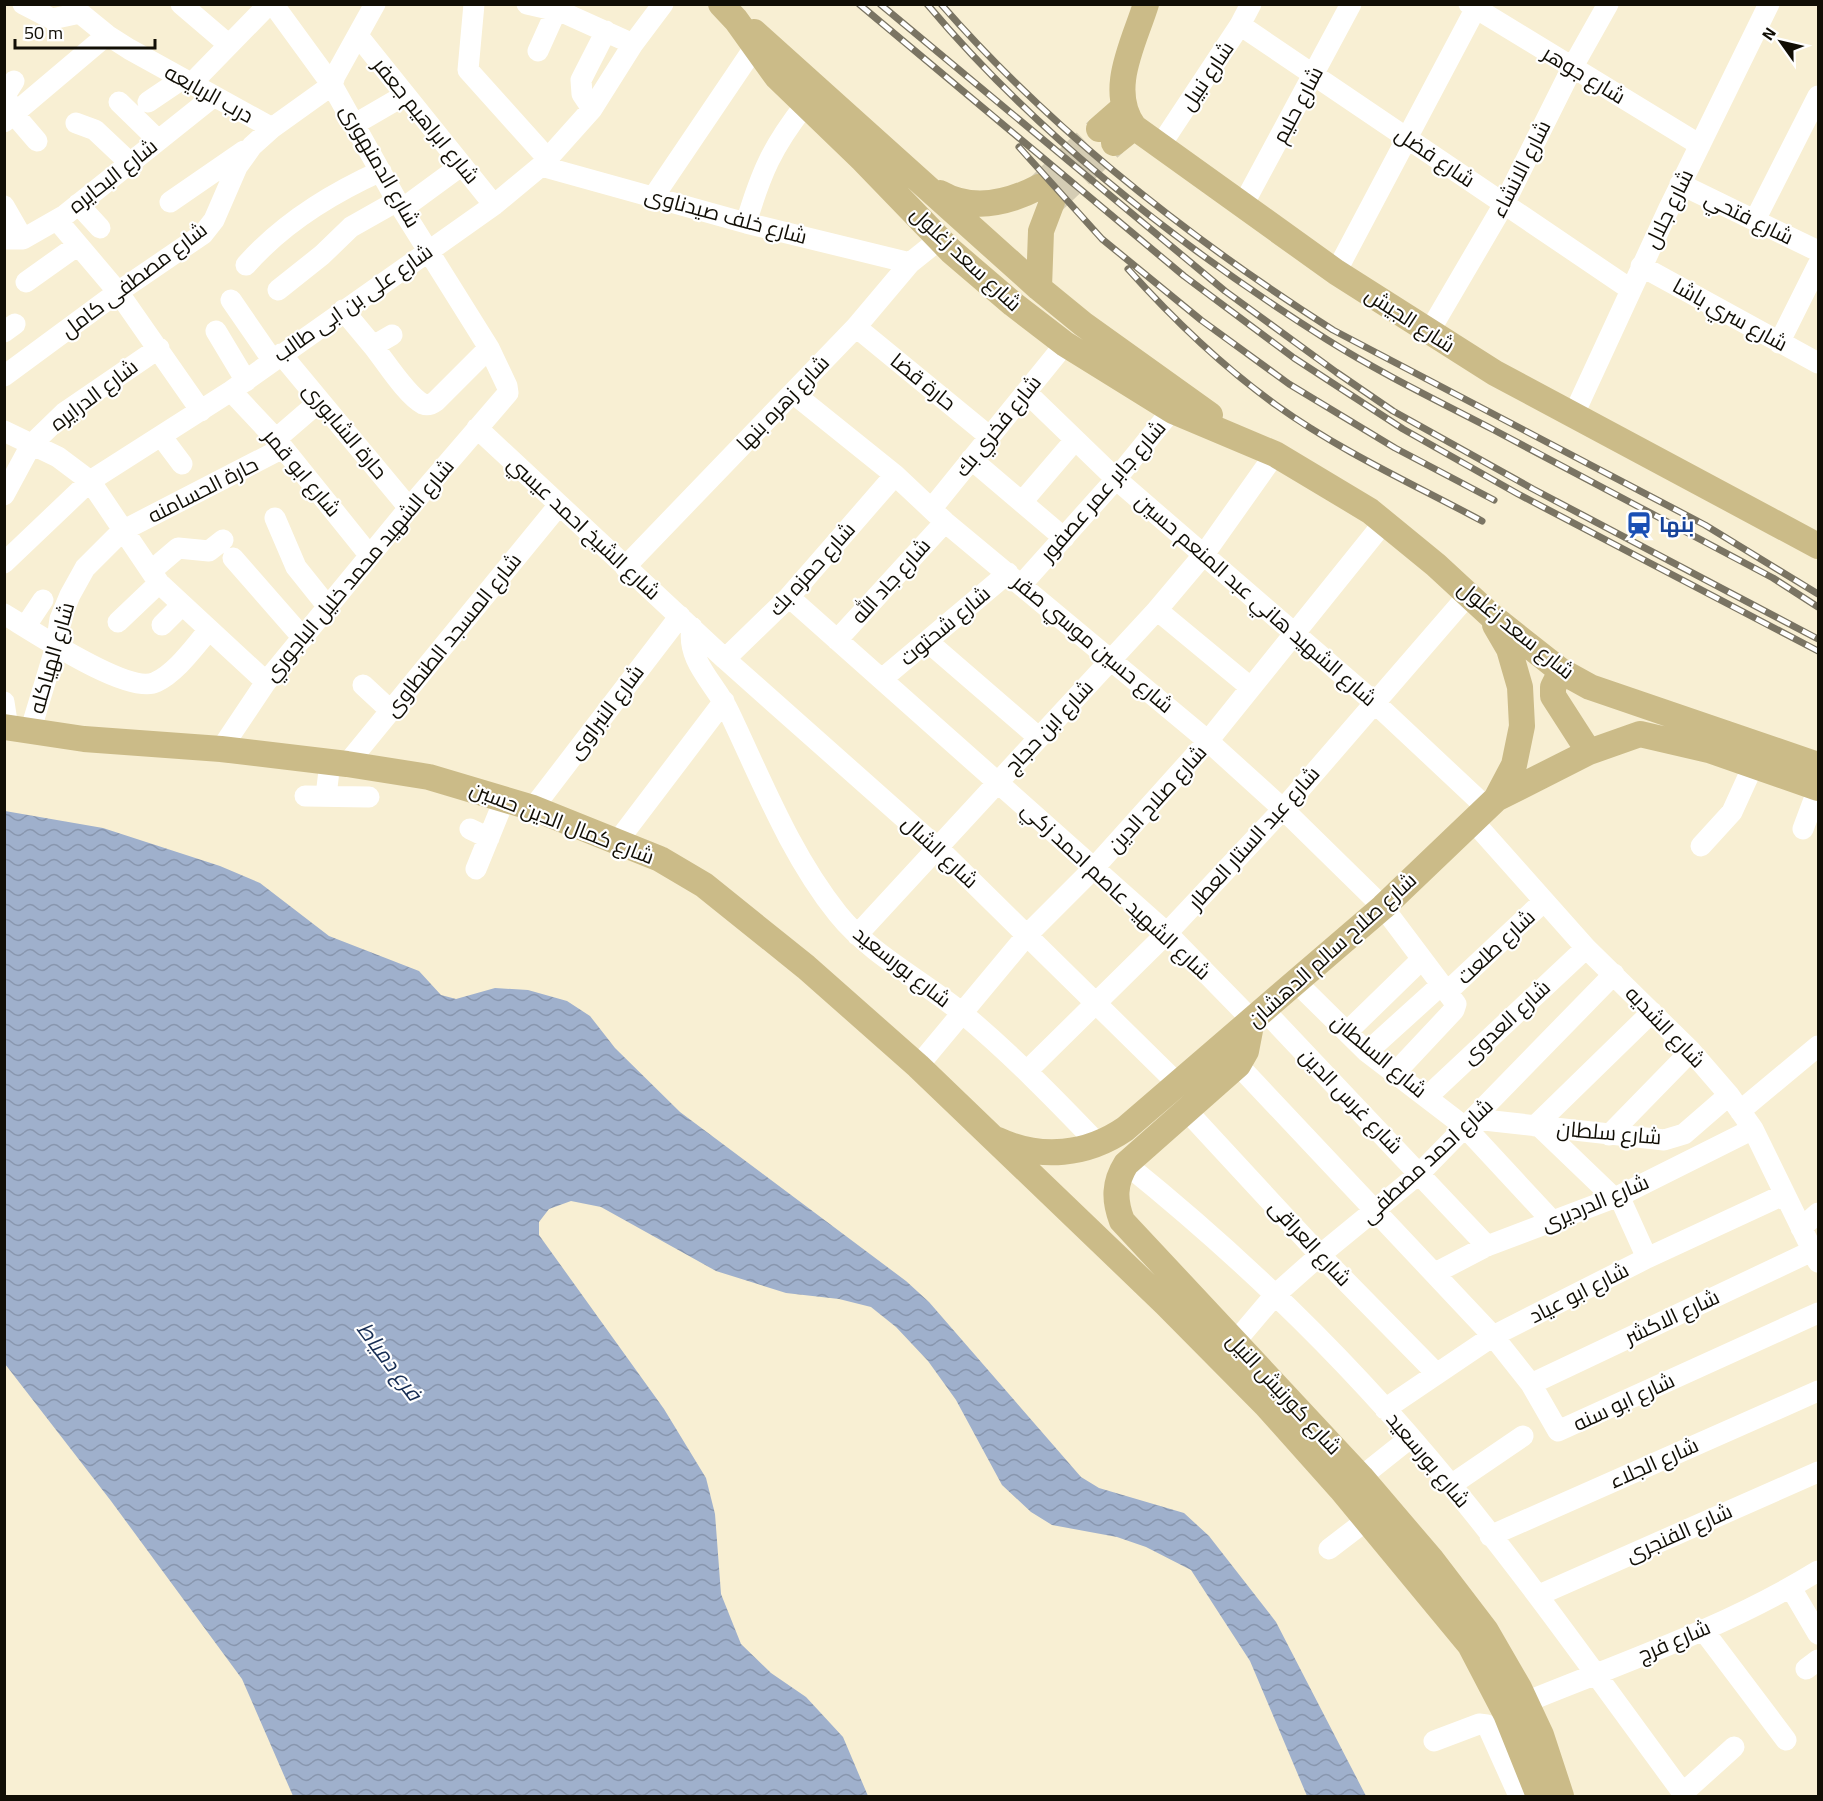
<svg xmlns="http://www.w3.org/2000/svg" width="1823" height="1801" font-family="Georgia,Cairo,serif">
	<defs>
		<pattern id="water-waves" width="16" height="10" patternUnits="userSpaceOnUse" patternTransform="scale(1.5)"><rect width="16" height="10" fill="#9fb0cc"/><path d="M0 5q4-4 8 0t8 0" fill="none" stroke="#8896ae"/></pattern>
	</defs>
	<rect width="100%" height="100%" fill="#f8efd3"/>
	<path fill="url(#water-waves)" d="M5,811L103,828L220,866L260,883L329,936L419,971L441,995L456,999L495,988L528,990L567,1001L590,1016L615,1048L680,1112L906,1281L929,1302L1081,1477L1099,1488L1184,1513L1209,1536L1276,1622L1366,1796H1307L1250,1661L1191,1570L1146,1547L1117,1537L1052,1525L1031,1512L1002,1485L956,1400L928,1361L896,1327L871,1307L839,1299L786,1293L716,1271L601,1207L571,1201L549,1209L539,1222V1235L664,1409L706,1478L715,1514L721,1594L741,1644L771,1673L806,1697L843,1737L868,1796H293L242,1679L111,1501L5,1364Z"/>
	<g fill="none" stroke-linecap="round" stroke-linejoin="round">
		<path stroke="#d5cdb4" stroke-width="26" stroke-dasharray="26 13" stroke-linecap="butt" d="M1039,187L1099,129
			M1052,202L1114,143"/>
		<path stroke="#fff" stroke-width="21" d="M23,4L52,19L80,13L107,35L129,49L272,128
			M181,4L229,45
			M474,4L468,70L548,159
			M527,4L562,12L633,44
			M1469,4L1700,145
			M1240,25L1630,289
			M359,37L494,205
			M538,51L556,11
			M14,81L7,92V106L37,141
			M191,84L269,4
			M119,102L158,140
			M148,102L182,79
			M592,109L582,94L581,80L606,31
			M4,122L107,35
			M76,123L95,130L130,163
			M355,124L405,95
			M1160,146L1240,25L1251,4
			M541,166L746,223L910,263
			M1680,184L1818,251
			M654,196L754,48L764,38
			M170,202L244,151
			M78,204L100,228
			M1243,205L1351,4
			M4,206L23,239
			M402,209L462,165
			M57,220L118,292L201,411
			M1755,220L1818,96
			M746,223C761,173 772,147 805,105
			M4,239H23L65,215L214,96
			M246,265C283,223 330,194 381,171
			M1641,266L1818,363
			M1336,272L1478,4
			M26,282L78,245
			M278,290L322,255L351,227L397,201
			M231,300L273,361
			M343,310L373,346L392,335
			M856,327L990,437
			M216,331L246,381
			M4,332L15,324
			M1429,332L1504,204L1572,68L1608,4
			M1779,343L1818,265
			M373,346C385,361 407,396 423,404C428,406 432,404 436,401L489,348
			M281,354L409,508
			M4,376L118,292L203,234L214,220L237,167L252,146L272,128L332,85L335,76L375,4
			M231,391L276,439L370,556
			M1026,392L1116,479L1375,703L1487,808
			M793,393L895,475L945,522L1208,741L1283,809L1383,907L1456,1004L1454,1010L1394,1074
			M1573,416L1670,206L1769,4
			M477,428L725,659L939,849L1179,1085
			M4,431L58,457L90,481L159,583L266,682
			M161,436L182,464
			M276,439L320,401
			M971,459L1064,538
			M4,495L31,445L64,413L159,348
			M1022,502L1075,440
			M932,508L1065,344
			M275,518L296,567L328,607
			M233,558L303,638
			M4,563L90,481L231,391L494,205L541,166L592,109L633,44L663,4
			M625,567L856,327L910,263L940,239
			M151,571L178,548L209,551L223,540
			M1022,584L1116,479L1181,399
			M789,597L1167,933L1252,1020
			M1157,610L1250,687
			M4,614C31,630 129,696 156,682C177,672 194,647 209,630
			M118,622L159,583
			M162,625L182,605
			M25,627L43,600
			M692,627C686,661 715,683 729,712C762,781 790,854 838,914C871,955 922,980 962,1013C1011,1054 1055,1099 1099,1145
			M837,640L945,522
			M927,641L1038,737
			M725,659L789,597L895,475
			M882,679L1008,573
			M363,685L391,711
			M4,702L8,728
			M30,732L56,646L60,619L70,595L85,568L122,531L283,448
			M221,749L266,682L409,508L508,393L507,386L489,348L397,201L332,85L273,4
			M347,764L559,505
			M305,796L369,797
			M326,796L330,762
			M533,808L680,616
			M1473,821L1586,948L1691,1051L1729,1095L1753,1129L1818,1262
			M470,829L489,838
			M1803,829L1818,789
			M617,842L724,701
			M1701,846L1732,812L1753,766
			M476,869L505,798
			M857,935L1157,610L1205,553L1275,454
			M1296,982L1367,1052L1465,1127L1554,1223
			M1447,992L1544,901
			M1264,1010L1487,1246
			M1347,1032L1422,959
			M1367,1052L1441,985
			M1238,1065L1493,1336L1531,1384L1558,1431L1818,1313
			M918,1066L1027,935L1093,869L1208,741L1385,521
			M1027,1071L1167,933L1283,809L1469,594
			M1427,1097L1586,948
			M1186,1110L1320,1255L1437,1374
			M1740,1111L1818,1046
			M1475,1119L1664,1140L1684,1134L1729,1095
			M1535,1126L1652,1012
			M1540,1127L1614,1198
			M1609,1135L1691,1051
			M1126,1164C1245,1260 1355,1367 1451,1485C1534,1586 1608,1692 1685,1796
			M1619,1196L1647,1258
			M1801,1228L1818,1213
			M1435,1273L1487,1246L1619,1196L1753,1129
			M1235,1342L1274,1296L1320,1255L1420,1173L1614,974
			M1531,1384L1812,1251
			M1385,1409L1493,1336L1647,1258L1783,1195
			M1361,1477L1410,1438
			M1451,1485L1523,1436
			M1490,1536L1818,1391
			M1329,1549L1367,1520
			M1791,1588L1818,1634
			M1539,1595L1818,1472
			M1703,1630L1786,1740
			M1806,1669L1818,1660
			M1526,1702C1624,1662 1727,1627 1818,1571
			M1434,1741L1479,1724L1487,1725L1519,1796
			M1683,1793L1734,1747"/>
		<path stroke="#cbbb88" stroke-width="26" d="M721,4L736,20L777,77L863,160L951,251L1013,304L1065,344L1173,411L1275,454L1370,511L1436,565L1489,614L1561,671L1590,687L1818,765
			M1146,4C1134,43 1107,90 1134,127L1336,272L1495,373L1818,546
			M754,32L1039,288L1083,324L1210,415
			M1099,129L1123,108
			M1114,143L1134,127
			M940,193C973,212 1008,203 1039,187
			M1039,288L1041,231L1052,202
			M1561,671L1553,687V696L1589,752
			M4,727L84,739L221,749L347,764L429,777L533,808L660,859L704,885L806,967L918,1066L1165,1303L1266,1405L1341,1489L1470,1645L1506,1714L1539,1796
			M1496,799L1589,752L1640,734L1709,750L1818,788
			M1252,1020L1246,1051L1238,1065L1126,1164C1114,1183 1114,1200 1122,1221L1361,1477L1431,1559L1486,1631L1519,1688L1541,1735L1561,1796
			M998,1140C1041,1160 1087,1155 1125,1129L1383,907L1496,799L1514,765L1522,726L1520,687L1509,649L1495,625"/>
		<defs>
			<path id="rail" d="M859,4L1184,276L1294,358L1403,429L1518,494L1818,651
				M880,4L1225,291L1336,372L1393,411L1533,489L1818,639
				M927,4C1037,135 1182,248 1326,339C1380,373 1438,401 1494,430C1587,479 1680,529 1773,578L1818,607
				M941,4C1051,130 1192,240 1333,330L1705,525L1818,594
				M1019,147L1102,239L1201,320L1289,384L1395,448L1494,500
				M1128,269C1172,318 1222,366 1276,405C1340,451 1413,484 1482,521"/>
		</defs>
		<use href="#rail" stroke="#7a7463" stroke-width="7"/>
		<use href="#rail" stroke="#fff" stroke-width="4.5" stroke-dasharray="14" stroke-linecap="butt"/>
	</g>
	<defs>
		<symbol id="station-bare" viewBox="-9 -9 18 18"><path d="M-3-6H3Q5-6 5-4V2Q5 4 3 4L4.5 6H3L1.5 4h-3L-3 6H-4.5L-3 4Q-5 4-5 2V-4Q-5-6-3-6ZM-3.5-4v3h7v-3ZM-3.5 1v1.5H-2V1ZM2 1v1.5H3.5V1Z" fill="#1a4fb4" stroke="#fff" stroke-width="2.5" paint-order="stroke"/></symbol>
	</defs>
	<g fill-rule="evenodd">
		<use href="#station-bare" x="1620" y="506" width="38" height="38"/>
	</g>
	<g text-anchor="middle" stroke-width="4.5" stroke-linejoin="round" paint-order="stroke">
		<g font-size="21" fill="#110e05" stroke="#fff">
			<text transform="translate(1584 75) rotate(31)" y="7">شارع جوهر</text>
			<text transform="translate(1207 76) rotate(-56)" y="7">شارع نبيل</text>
			<text transform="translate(209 94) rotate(29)" y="7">درب الربايعه</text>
			<text transform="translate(1298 105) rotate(-62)" y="7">شارع حليم</text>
			<text transform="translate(426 121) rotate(51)" y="7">شارع ابراهيم جعفر</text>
			<text transform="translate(1435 157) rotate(34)" y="7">شارع فضل</text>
			<text transform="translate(380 166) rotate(60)" y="7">شارع الدمنهورى</text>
			<text transform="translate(1521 169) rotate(-63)" y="7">شارع الانشاء</text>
			<text transform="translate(113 176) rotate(-38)" y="7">شارع البحايره</text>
			<text transform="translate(1669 209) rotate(-64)" y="7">شارع جلال</text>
			<text transform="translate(726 216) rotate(15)" y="7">شارع خلف صيدناوى</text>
			<text transform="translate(1749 218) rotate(26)" y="7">شارع فتحي</text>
			<text transform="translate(966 259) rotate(43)" y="7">شارع سعد زغلول</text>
			<text transform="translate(134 280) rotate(-37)" y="7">شارع مصطفى كامل</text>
			<text transform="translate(353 303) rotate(-35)" y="7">شارع على بن ابى طالب</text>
			<text transform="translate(1730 315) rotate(29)" y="7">شارع سري باشا</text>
			<text transform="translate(1410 320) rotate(33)" y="7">شارع الجيش</text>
			<text transform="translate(923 382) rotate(39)" y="7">حارة قضا</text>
			<text transform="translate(94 395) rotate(-37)" y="7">شارع الدرايره</text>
			<text transform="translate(783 403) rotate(-46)" y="7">شارع زهره بنها</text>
			<text transform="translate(998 426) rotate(-51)" y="7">شارع فخري بك</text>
			<text transform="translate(345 431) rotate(50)" y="7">حارة الشابورى</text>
			<text transform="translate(302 473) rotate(50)" y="7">شارع ابو قمر</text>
			<text transform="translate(203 490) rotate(-27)" y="7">حارة الحسامنه</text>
			<text transform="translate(1103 491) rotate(-49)" y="7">شارع جابر عمر عصفور</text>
			<text transform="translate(584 528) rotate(43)" y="7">شارع الشيخ احمد عيسي</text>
			<text transform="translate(812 569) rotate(-48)" y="7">شارع حمزه بك</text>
			<text transform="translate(359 570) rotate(-50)" y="7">شارع الشهيد محمد خليل الباجوري</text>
			<text transform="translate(891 581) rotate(-48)" y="7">شارع جاد الله</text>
			<text transform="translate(1256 600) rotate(41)" y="7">شارع الشهيد هاني عبد المنعم حسين</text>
			<text transform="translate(945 626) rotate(-40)" y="7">شارع شحتوت</text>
			<text transform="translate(1516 630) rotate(39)" y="7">شارع سعد زغلول</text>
			<text transform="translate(453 635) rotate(-51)" y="7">شارع المسجد الطنطاوى</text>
			<text transform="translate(1093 644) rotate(40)" y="7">شارع حسين موسي صقر</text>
			<text transform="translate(52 658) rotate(-74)" y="7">شارع الهياكله</text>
			<text transform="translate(606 712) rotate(-53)" y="7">شارع النبراوى</text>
			<text transform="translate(1049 727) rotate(-47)" y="7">شارع ابن حجاج</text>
			<text transform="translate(1157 799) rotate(-48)" y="7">شارع صلاح الدين</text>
			<text transform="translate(562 823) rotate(21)" y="7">شارع كمال الدين حسين</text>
			<text transform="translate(1254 838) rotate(-48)" y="7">شارع عبد الستار العطار</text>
			<text transform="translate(940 852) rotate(43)" y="7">شارع الشال</text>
			<text transform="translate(1116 891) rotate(43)" y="7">شارع الشهيد عاصم احمد زكي</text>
			<text transform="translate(1496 947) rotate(-43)" y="7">شارع طلعت</text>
			<text transform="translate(1332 950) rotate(-42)" y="7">شارع صلاح سالم الدهشان</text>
			<text transform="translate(902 967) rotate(38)" y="7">شارع بورسعيد</text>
			<text transform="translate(1506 1022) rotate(-43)" y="7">شارع العدوى</text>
			<text transform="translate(1665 1027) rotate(46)" y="7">شارع الشديه</text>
			<text transform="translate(1379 1056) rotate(40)" y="7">شارع السلطان</text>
			<text transform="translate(1351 1101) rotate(46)" y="7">شارع غرس الدين</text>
			<text transform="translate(1609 1133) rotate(5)" y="7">شارع سلطان</text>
			<text transform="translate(1427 1161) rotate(-43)" y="7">شارع احمد مصطفى</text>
			<text transform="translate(1595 1203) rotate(-23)" y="7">شارع الدرديرى</text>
			<text transform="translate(1310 1243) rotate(47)" y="7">شارع العراقى</text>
			<text transform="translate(1579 1293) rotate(-27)" y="7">شارع ابو عياد</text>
			<text transform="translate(1672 1317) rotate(-25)" y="7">شارع الاكشر</text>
			<text transform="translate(1284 1394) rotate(47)" y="7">شارع كورنيش النيل</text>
			<text transform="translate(1624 1402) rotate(-25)" y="7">شارع ابو سنه</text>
			<text transform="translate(1428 1460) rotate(50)" y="7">شارع بورسعيد</text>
			<text transform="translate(1654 1463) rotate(-24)" y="7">شارع الجلاء</text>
			<text transform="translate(1679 1533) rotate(-24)" y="7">شارع الفنجرى</text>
			<text transform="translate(1674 1641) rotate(-23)" y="7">شارع فرج</text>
		</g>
		<g font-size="21" font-weight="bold" fill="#164399" stroke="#fff" text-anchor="start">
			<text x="1659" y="532">بنها</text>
		</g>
		<g font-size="22" font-style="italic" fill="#172d53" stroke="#fff">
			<text transform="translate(390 1361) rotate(53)" y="8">فرع دمياط</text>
		</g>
	</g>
	<rect width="1823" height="1801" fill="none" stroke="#110e05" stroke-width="12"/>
	<g transform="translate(1781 42) rotate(304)" stroke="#ffffff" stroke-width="4.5" paint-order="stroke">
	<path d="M0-4.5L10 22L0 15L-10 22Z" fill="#110e05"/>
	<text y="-9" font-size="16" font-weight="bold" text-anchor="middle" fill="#110e05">N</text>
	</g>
	<path d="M15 39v9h140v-9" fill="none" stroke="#110e05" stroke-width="3"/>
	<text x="24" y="39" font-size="18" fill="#110e05" stroke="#ffffff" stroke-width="4.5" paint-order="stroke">50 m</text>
</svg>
